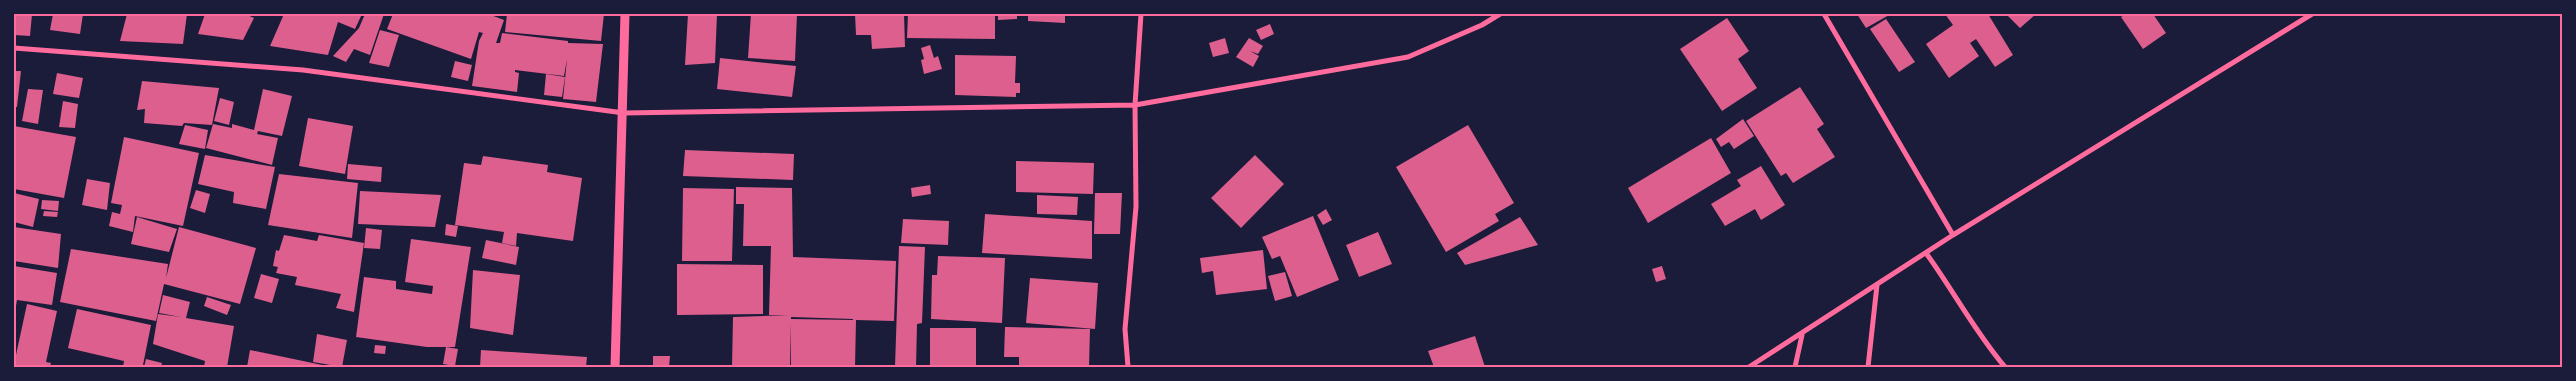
<svg xmlns="http://www.w3.org/2000/svg" width="2576" height="381" font-family="'Archivo Narrow',sans-serif">
	<rect width="100%" height="100%" fill="#1b1b3a"/>
	<path fill="#dd5f8e" fill-rule="evenodd" d="M14,14H32L30,36L14,35Z
		M53,14H83L80,34L50,30Z
		M127,14H187L183,44L120,41Z
		M205,14H245L254,18L243,40L198,34Z
		M284,14H362L355,29L338,22L328,55L270,46Z
		M365,14H384L370,55L354,49L346,62L333,56L359,28Z
		M393,14H488L504,20L496,43H500L502,33L568,41V43L603,44L596,102L563,99L567,59L564,76L515,70V72L519,73L517,92L472,86L479,41L483,33L479,32L471,59L387,29Z
		M507,14H604L601,41L505,32Z
		M688,14H717L715,63L685,65Z
		M751,14H797L795,61L748,58Z
		M855,14H904L905,47L872,49L871,35H856Z
		M908,14H995V39L907,38Z
		M998,14H1017V19L998,20Z
		M1028,14H1065V23L1028,21Z
		M1857,14H1891L1866,28Z
		M1945,14H1988L2013,55L1995,67L1976,39L1970,43L1979,56L1949,78L1926,44L1953,25Z
		M2006,14H2036L2020,28Z
		M2126,14H2153L2166,33L2143,49L2121,17Z
		M1727,18L1749,51L1738,59L1757,88L1722,111L1680,49Z
		M1886,19L1915,62L1899,72L1870,29Z
		M1270,24L1274,34L1261,40L1256,30Z
		M380,30L399,35L389,67L369,63Z
		M1225,38L1229,53L1213,57L1209,43Z
		M1249,38L1263,46L1258,54L1250,51L1259,56L1253,67L1236,57Z
		M930,45L934,58L938,56L942,69L924,74L921,60L924,59L921,48Z
		M955,55L1016,56L1015,83H1020V93H1016V97L955,95Z
		M720,58L796,66L792,97L717,89Z
		M455,61L472,65L468,81L451,77Z
		M14,71H21L17,107H14Z
		M57,73L83,78L79,98L53,94Z
		M546,74L565,77L562,97L544,95Z
		M142,81L219,88L212,125L184,123L182,126L144,123L145,109L137,110Z
		M1800,87L1824,124L1817,129L1835,157L1793,183L1786,173L1781,176L1746,121Z
		M28,89L43,90L38,124L22,121Z
		M263,89L292,96L282,136L258,131L257,134L278,138L272,165L206,148L213,124L232,128V124L254,130Z
		M220,98L234,102L229,125L214,121Z
		M63,101L78,104L75,128L59,127Z
		M308,118L353,126L345,174L299,166Z
		M1743,119L1754,136L1734,149L1729,142L1721,147L1716,139Z
		M185,125L208,130L205,149L179,144Z
		M1468,125L1514,203L1495,214L1499,221L1446,252L1396,167Z
		M14,126L76,137L64,198L14,189Z
		M124,137L199,153L183,226L135,216L133,232L109,226L112,212L120,214L122,205L111,203Z
		M1711,138L1731,173L1648,223L1628,188Z
		M685,150L794,154L793,180L683,176Z
		M205,155L275,167L266,209L233,203L234,192L198,184Z
		M1255,155L1284,184L1241,228L1211,198Z
		M483,156L548,165L547,172L582,178L573,241L517,233L516,246L502,243L504,232L455,225L464,163L481,165Z
		M1016,161L1094,163L1093,194L1016,192Z
		M348,164L382,167L381,182L347,179Z
		M1761,166L1785,205L1761,220L1755,209L1725,226L1711,204L1741,186L1737,180Z
		M279,174L358,183L352,238L268,225Z
		M87,179L110,183L107,210L82,205Z
		M930,185L931,194L912,197L911,188Z
		M736,187L792,188L793,257L896,261L894,321L856,320L855,367H791V323L790,367H732L733,317L789,315H769L771,246H743L744,204H736ZM791,317L853,319V320L791,319Z
		M683,188L734,189L732,261H682Z
		M196,190L210,194L205,213L190,208Z
		M360,191L441,195L435,227L358,224Z
		M14,193L39,199L33,227L14,222Z
		M1095,193H1122L1120,234H1094Z
		M1037,195L1078,197L1077,215L1037,214Z
		M42,200L59,201L58,211L41,209Z
		M1326,209L1332,220L1323,225L1317,215Z
		M44,211L58,212L57,217L43,216Z
		M985,214L1092,221V259L982,253Z
		M1313,216L1339,280L1297,297L1280,256L1272,259L1262,237Z
		M137,217L177,229L169,252L131,244Z
		M1520,217L1538,245L1465,265L1457,253Z
		M903,219L949,221L948,245L901,243Z
		M446,224L458,226L456,237L445,235Z
		M14,227L61,234L58,268L14,261Z
		M179,227L256,248L240,304L164,284L156,321L60,302L71,249L168,264L166,278Z
		M366,228L382,230L380,249L364,248Z
		M1378,232L1392,264L1359,277L1346,245Z
		M284,235L317,241L319,235L364,243L354,312L336,308L341,294L295,285L297,277L276,273L278,267L273,266L276,250L279,251Z
		M411,239L471,247L455,347H427L356,337L364,277L396,281V289L432,294L433,286L405,282Z
		M486,240L519,247L516,265L482,258Z
		M899,246L925,247L922,323L917,324L916,367H895Z
		M1263,250L1267,289L1216,295L1213,271L1202,273L1200,258Z
		M938,256L1005,258L1002,323L931,319L932,275H937Z
		M677,264L763,265V314L677,315Z
		M14,266L57,273L52,305L17,300L14,317Z
		M1662,266L1666,279L1656,282L1652,269Z
		M473,270L520,275L513,335L470,328Z
		M1285,272L1292,296L1275,301L1268,276Z
		M261,274L279,279L272,303L254,298Z
		M1030,278L1098,283L1095,329L1026,323Z
		M163,295L190,302L186,318L234,326L227,367H204L205,361L153,344L158,314L181,317L159,313Z
		M207,297L231,305L227,315L204,306Z
		M27,304L57,311L46,362L51,363L50,367H14V355H16Z
		M77,309L151,325L143,365L140,367H123L124,361L68,348Z
		M1005,327L1090,329L1089,367H1019V357H1004Z
		M930,328H976V367H930Z
		M317,334L347,340L342,367L313,362Z
		M1475,336L1485,367H1434L1428,351Z
		M375,345L386,346L385,354L374,353Z
		M446,347L458,349L455,366L443,364Z
		M250,350L327,366V367H247Z
		M481,350L587,357L586,367H480Z
		M653,356H670L669,367H653Z
		M146,359L162,363L161,367H144Z"/>
	<g fill="none" stroke-linecap="round" stroke-linejoin="round">
		<path stroke="#ff6b9d" stroke-width="5" d="M1824,14L1953,235
			M14,48L303,70L624,113L1135,105L1408,57L1482,25L1500,14
			M1926,253C1953,290 1975,332 2005,367
			M1128,367L1125,329L1136,207L1135,105L1141,14
			M1749,367L1953,235L2312,14
			M1795,367L1802,335
			M1868,367L1877,285"/>
		<path stroke="#ff6b9d" stroke-width="9" d="M615,367L625,14"/>
	</g>
	<rect width="2576" height="381" fill="none" stroke="#1b1b3a" stroke-width="30"/>
	<rect x="15" y="15" width="2546" height="351" fill="none" stroke="#ff6b9d" stroke-width="2"/>
</svg>
